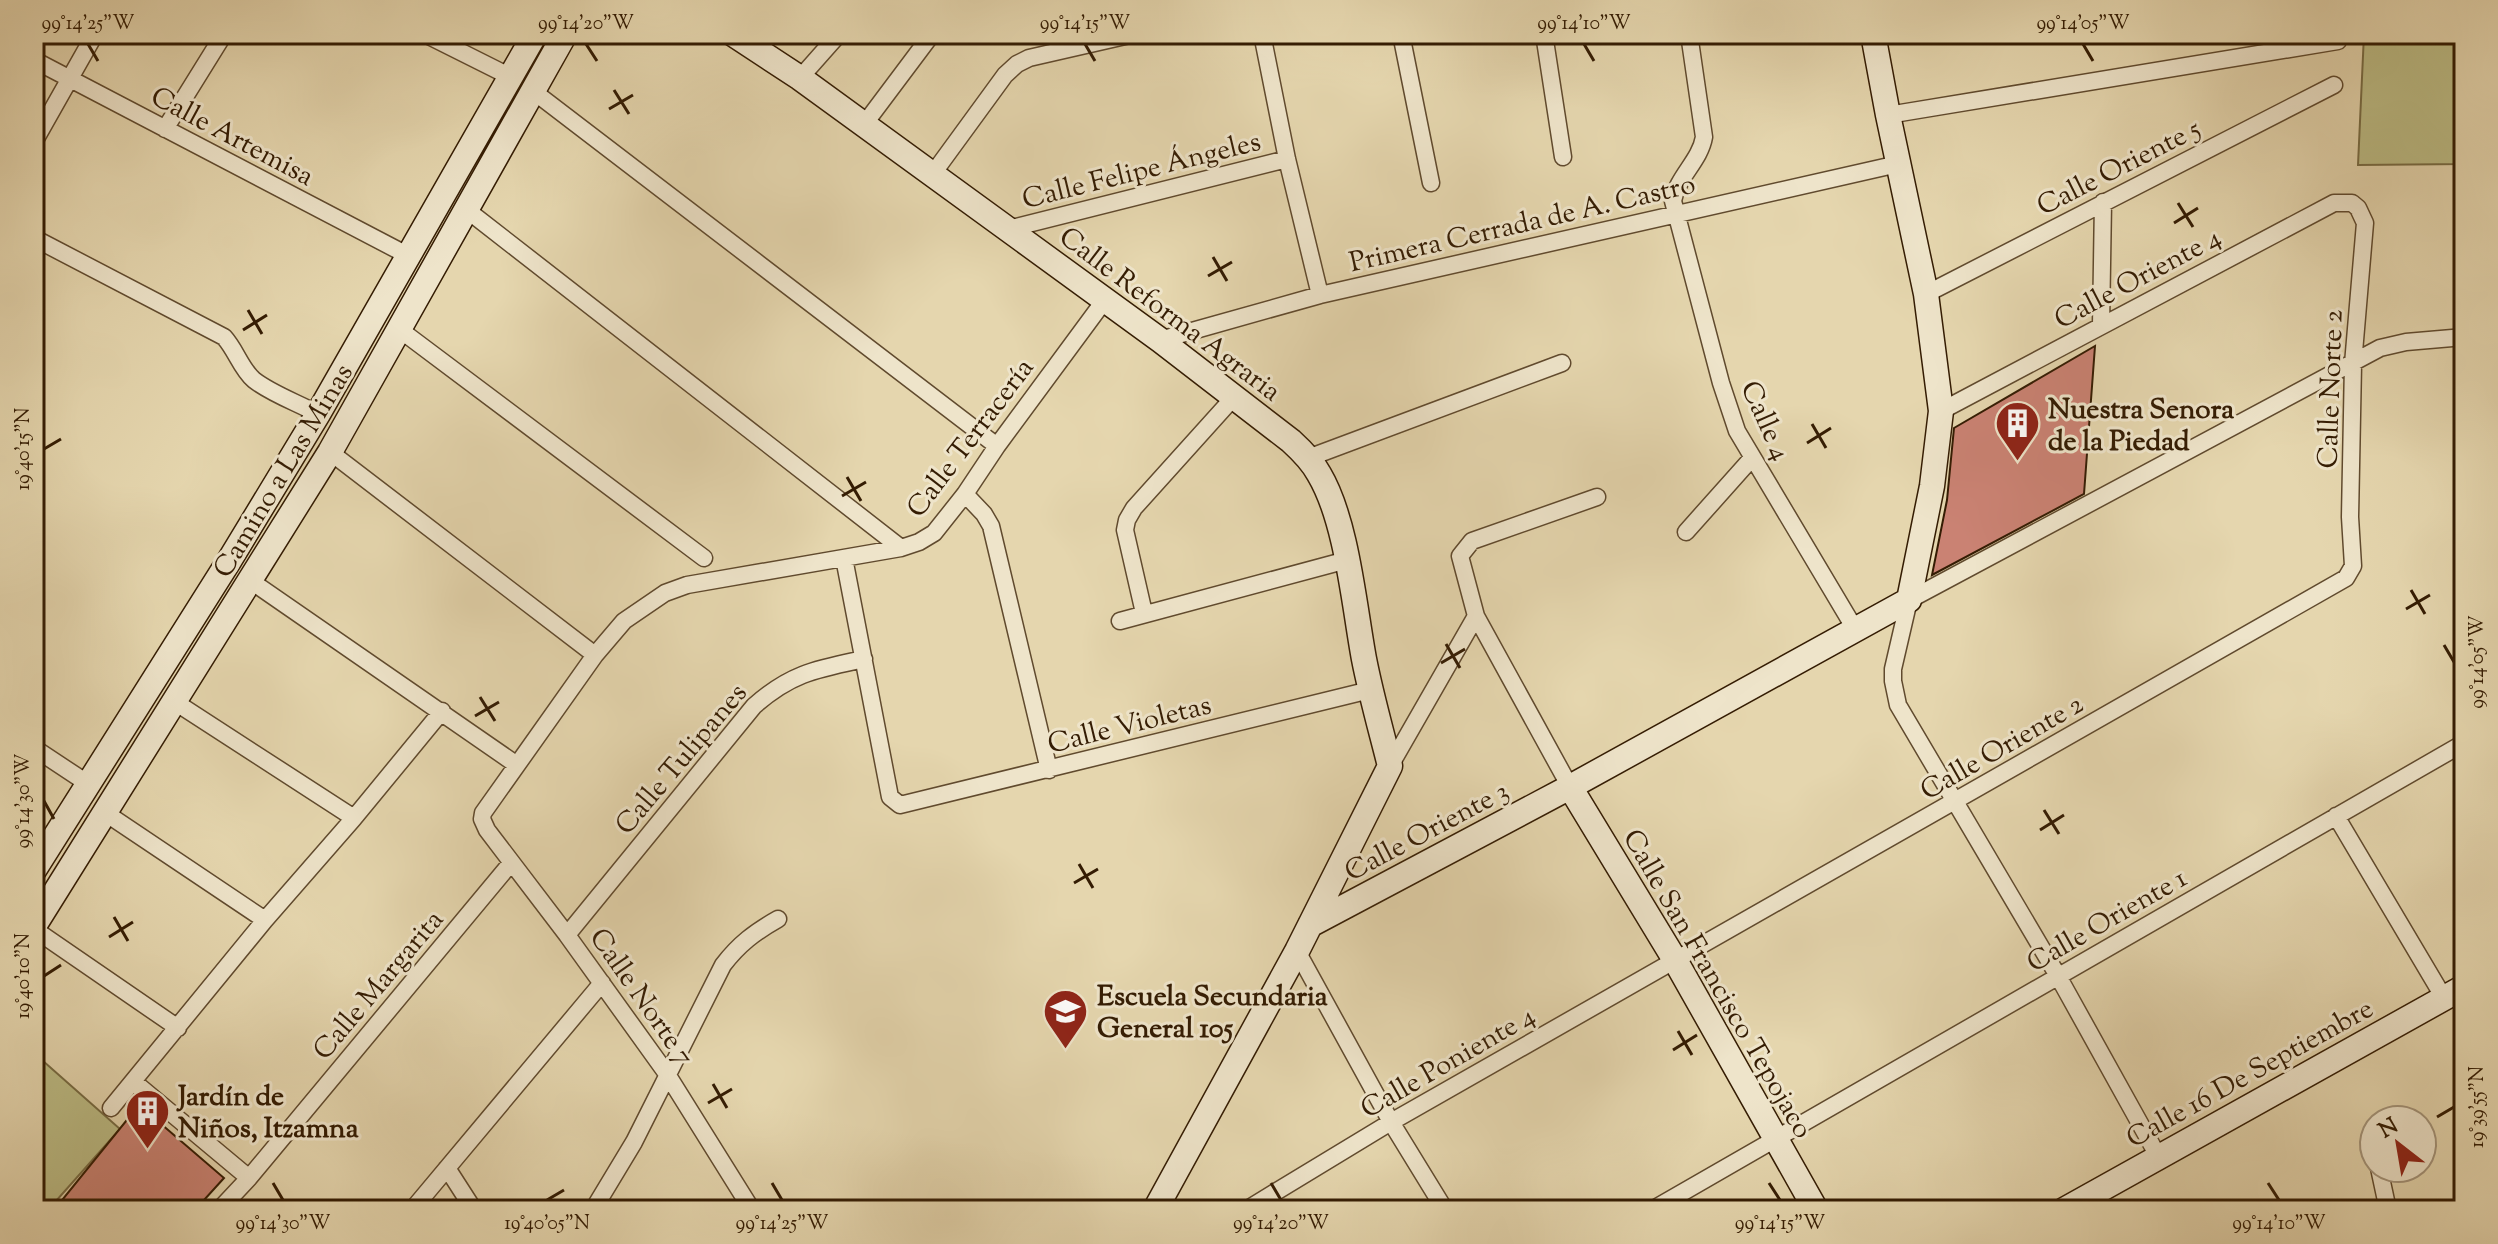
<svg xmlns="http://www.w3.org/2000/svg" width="2498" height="1244" font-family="'Sorts Mill Goudy',serif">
	<rect width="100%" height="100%" fill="#e5d6ae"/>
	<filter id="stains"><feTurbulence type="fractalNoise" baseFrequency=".0025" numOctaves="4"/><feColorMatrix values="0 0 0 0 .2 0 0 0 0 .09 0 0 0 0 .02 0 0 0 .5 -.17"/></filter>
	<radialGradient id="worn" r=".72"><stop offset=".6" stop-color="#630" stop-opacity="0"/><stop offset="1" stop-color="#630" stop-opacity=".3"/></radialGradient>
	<path fill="#bcbc85" stroke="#786c44" stroke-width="2" d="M2364,34H2464V164L2358,165Z
		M2464,182V327L2455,328L2457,183Z
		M34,1053L120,1129L48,1210H34Z"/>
	<path fill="#ca8273" stroke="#341c03" stroke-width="2" d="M2095,346L2084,494L1932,575L1947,500L1954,428Z
		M139,1105L224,1178L195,1210H54Z"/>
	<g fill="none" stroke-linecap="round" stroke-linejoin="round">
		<defs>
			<path id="street" d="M425,34L511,77
				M1262,34L1287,159L1320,295
				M1401,34L1431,183
				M1544,34L1563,157
				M1689,34L1704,137C1700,161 1677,177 1673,201L1721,383L1737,431L1855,629
				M34,60L409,256
				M800,78L839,34
				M533,91L997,446
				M1888,115L2338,41
				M863,126L932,34
				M165,129L224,34
				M34,142L95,34
				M932,175L1005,75L1017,64L1029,58L1134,34
				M467,210L901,548
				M1008,229L1287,159
				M34,238L224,337C236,350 241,369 254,380C272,394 298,403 318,414
				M1926,294L2334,85
				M2101,325L2103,202
				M399,329L704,558
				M1160,340L1320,295L1898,164
				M330,452L595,655
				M1308,458L1562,363
				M965,494L984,514L991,526L1049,770
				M1686,532L1752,458
				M844,558L890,797L900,805L1370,690
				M251,581L517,765
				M1144,613L1125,530L1127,520L1134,508L1234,397
				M1120,621L1347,560
				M175,702L354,818
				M34,748L87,783
				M1390,766L1476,616
				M1570,787L1476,616L1460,556L1472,541L1597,497
				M104,812L265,920
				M2336,816L2444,998
				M34,929L178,1028
				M567,935L754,706C791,673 817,669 864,659
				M1297,951L1391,1122L1445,1210
				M134,1082L249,1178
				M111,1108L265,920L354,818L442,711
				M2463,1137L2464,1139
				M2158,1156L2058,976L1898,705L1893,681V669L1909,600L2380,348L2406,342L2464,337
				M447,1168L474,1210
				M2379,1168L2388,1210
				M219,1210L249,1178L511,863
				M412,1210L602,983
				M593,1210L634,1142L723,965C739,944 755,932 778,919
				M752,1210L667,1074L567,935L487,830L482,819L483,813L595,655L624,621L665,593L687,585L901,548L919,542L934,533L965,494L997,446L1104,301
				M1246,1210L1391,1122L2346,578L2353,566L2350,517L2353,364L2365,223L2358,208L2352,203H2334L1941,411
				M1652,1210L2464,743"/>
			<path id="secondary" d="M733,34L800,78L1160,340L1291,441C1302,451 1312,461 1319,474C1347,521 1354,605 1364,659C1371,695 1381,730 1390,766L1297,951L1155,1210
				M1570,787L1675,960L1816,1210
				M34,870L229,561L318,414L535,34
				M1310,925L1570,787L1909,600L1932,486L1941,411L1926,294L1888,115L1873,34
				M34,926L330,452L565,34
				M2064,1210L2464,987"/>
		</defs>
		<use href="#street" stroke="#604a2e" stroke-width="19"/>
		<use href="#secondary" stroke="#341c03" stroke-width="27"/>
		<use href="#street" stroke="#eee4ca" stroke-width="16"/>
		<use href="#secondary" stroke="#eee4ca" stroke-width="24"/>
	</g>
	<path fill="none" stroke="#341c03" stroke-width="3" d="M88,44L98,61M586,44L597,61M1085,44L1095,61M1584,44L1594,61M2083,44L2093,61M614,90L629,114M609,109L633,95M2178,203L2193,227M2174,223L2198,208M1213,257L1227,281M1208,276L1232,262M248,310L262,334M243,330L267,315M1812,424L1826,448M1807,443L1831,428M44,449L61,439M847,477L861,501M842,496L866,482M2411,590L2425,614M2406,609L2430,595M1446,644L1460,668M2444,645L2454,662M1441,663L1465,649M480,697L495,721M475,716L499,702M44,801L54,819M2044,810L2059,834M2040,830L2064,815M1079,864L1093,888M1074,883L1098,869M114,917L128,941M109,937L133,922M44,976L61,965M1678,1031L1692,1055M1673,1050L1697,1035M713,1084L727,1108M708,1103L732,1089M2437,1117L2454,1107M273,1183L283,1200M772,1183L782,1200M1271,1183L1281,1200M1769,1183L1780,1200M2268,1183L2279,1200M547,1200L564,1190"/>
	<defs>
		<symbol id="building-pin" viewBox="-11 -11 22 30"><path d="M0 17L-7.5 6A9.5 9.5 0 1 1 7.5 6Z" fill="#8f2418" stroke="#eee4ca"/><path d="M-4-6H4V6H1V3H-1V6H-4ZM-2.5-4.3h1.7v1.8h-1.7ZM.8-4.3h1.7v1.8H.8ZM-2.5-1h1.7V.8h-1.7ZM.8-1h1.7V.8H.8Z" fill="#fff"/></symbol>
		<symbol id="school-pin" viewBox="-11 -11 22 30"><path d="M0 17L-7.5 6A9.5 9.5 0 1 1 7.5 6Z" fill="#8f2418" stroke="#eee4ca"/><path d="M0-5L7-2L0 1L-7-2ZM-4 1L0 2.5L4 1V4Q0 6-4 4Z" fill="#fff"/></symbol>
	</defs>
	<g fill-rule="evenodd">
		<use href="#building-pin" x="1992" y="398" width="51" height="69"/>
		<use href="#school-pin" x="1040" y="986" width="51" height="69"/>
		<use href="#building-pin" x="122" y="1086" width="51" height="69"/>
	</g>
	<g text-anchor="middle" stroke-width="6" stroke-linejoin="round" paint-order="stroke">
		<g font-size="28" fill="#341c03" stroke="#eee4ca">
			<text transform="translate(233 135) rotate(28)" y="10">Calle Artemisa</text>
			<text transform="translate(2118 166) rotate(-27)" y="10">Calle Oriente 5</text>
			<text transform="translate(1141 169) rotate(-14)" y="10">Calle Felipe Ángeles</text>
			<text transform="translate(1522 222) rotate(-13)" y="10">Primera Cerrada de A. Castro</text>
			<text transform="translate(2137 277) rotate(-28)" y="10">Calle Oriente 4</text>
			<text transform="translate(1171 313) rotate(37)" y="10">Calle Reforma Agraria</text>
			<text transform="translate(2329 389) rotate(-88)" y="10">Calle Norte 2</text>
			<text transform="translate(1767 420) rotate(66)" y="10">Calle 4</text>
			<text transform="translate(969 437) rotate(-53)" y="10">Calle Terracería</text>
			<text transform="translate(282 470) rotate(-59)" y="10">Camino a Las Minas</text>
			<text transform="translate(1129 723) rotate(-14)" y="10">Calle Violetas</text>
			<text transform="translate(2001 746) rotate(-30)" y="10">Calle Oriente 2</text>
			<text transform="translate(680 758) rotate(-50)" y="10">Calle Tulipanes</text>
			<text transform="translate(1426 830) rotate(-28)" y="10">Calle Oriente 3</text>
			<text transform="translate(2106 919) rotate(-30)" y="10">Calle Oriente 1</text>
			<text transform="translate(1719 983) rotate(60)" y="10">Calle San Francisco Tepojaco</text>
			<text transform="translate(377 984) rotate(-50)" y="10">Calle Margarita</text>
			<text transform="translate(643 996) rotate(55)" y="10">Calle Norte 7</text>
			<text transform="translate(1447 1061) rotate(-30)" y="10">Calle Poniente 4</text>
			<text transform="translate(2249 1072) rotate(-29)" y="10">Calle 16 De Septiembre</text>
		</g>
		<g font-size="28" font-weight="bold" fill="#341c03" stroke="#eee4ca" text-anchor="start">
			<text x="2048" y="418">Nuestra Senora<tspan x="2048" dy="32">de la Piedad</tspan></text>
			<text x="1097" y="1005">Escuela Secundaria<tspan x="1097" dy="32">General 105</tspan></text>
			<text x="178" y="1105">Jardín de<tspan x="178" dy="32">Niños, Itzamna</tspan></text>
		</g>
	</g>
	<rect width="2498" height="1244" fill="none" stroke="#e5d6ae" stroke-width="88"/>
	<g transform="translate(2398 1144) rotate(329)"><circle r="38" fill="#eee4ca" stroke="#a4947a" stroke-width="2"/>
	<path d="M0-6L14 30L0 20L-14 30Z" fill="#8f2418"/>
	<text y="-12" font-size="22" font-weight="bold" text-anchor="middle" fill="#341c03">N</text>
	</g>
	<rect x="44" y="44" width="2410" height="1156" fill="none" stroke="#341c03" stroke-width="3"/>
	<g font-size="20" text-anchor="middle" fill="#341c03">
		<text x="88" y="29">99°14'25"W</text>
		<text x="586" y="29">99°14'20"W</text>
		<text x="1085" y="29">99°14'15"W</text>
		<text x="1584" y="29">99°14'10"W</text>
		<text x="2083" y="29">99°14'05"W</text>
		<text transform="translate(22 449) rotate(-90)" y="7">19°40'15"N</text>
		<text transform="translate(2476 662) rotate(-90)" y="7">99°14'05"W</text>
		<text transform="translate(22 801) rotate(-90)" y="7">99°14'30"W</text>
		<text transform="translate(22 976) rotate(-90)" y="7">19°40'10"N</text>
		<text transform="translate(2476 1107) rotate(-90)" y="7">19°39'55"N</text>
		<text x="283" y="1229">99°14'30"W</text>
		<text x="547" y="1229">19°40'05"N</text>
		<text x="782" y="1229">99°14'25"W</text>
		<text x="1281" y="1229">99°14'20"W</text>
		<text x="1780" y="1229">99°14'15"W</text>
		<text x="2279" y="1229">99°14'10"W</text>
	</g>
	<rect width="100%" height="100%" filter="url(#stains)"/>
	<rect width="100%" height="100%" fill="url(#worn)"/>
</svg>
